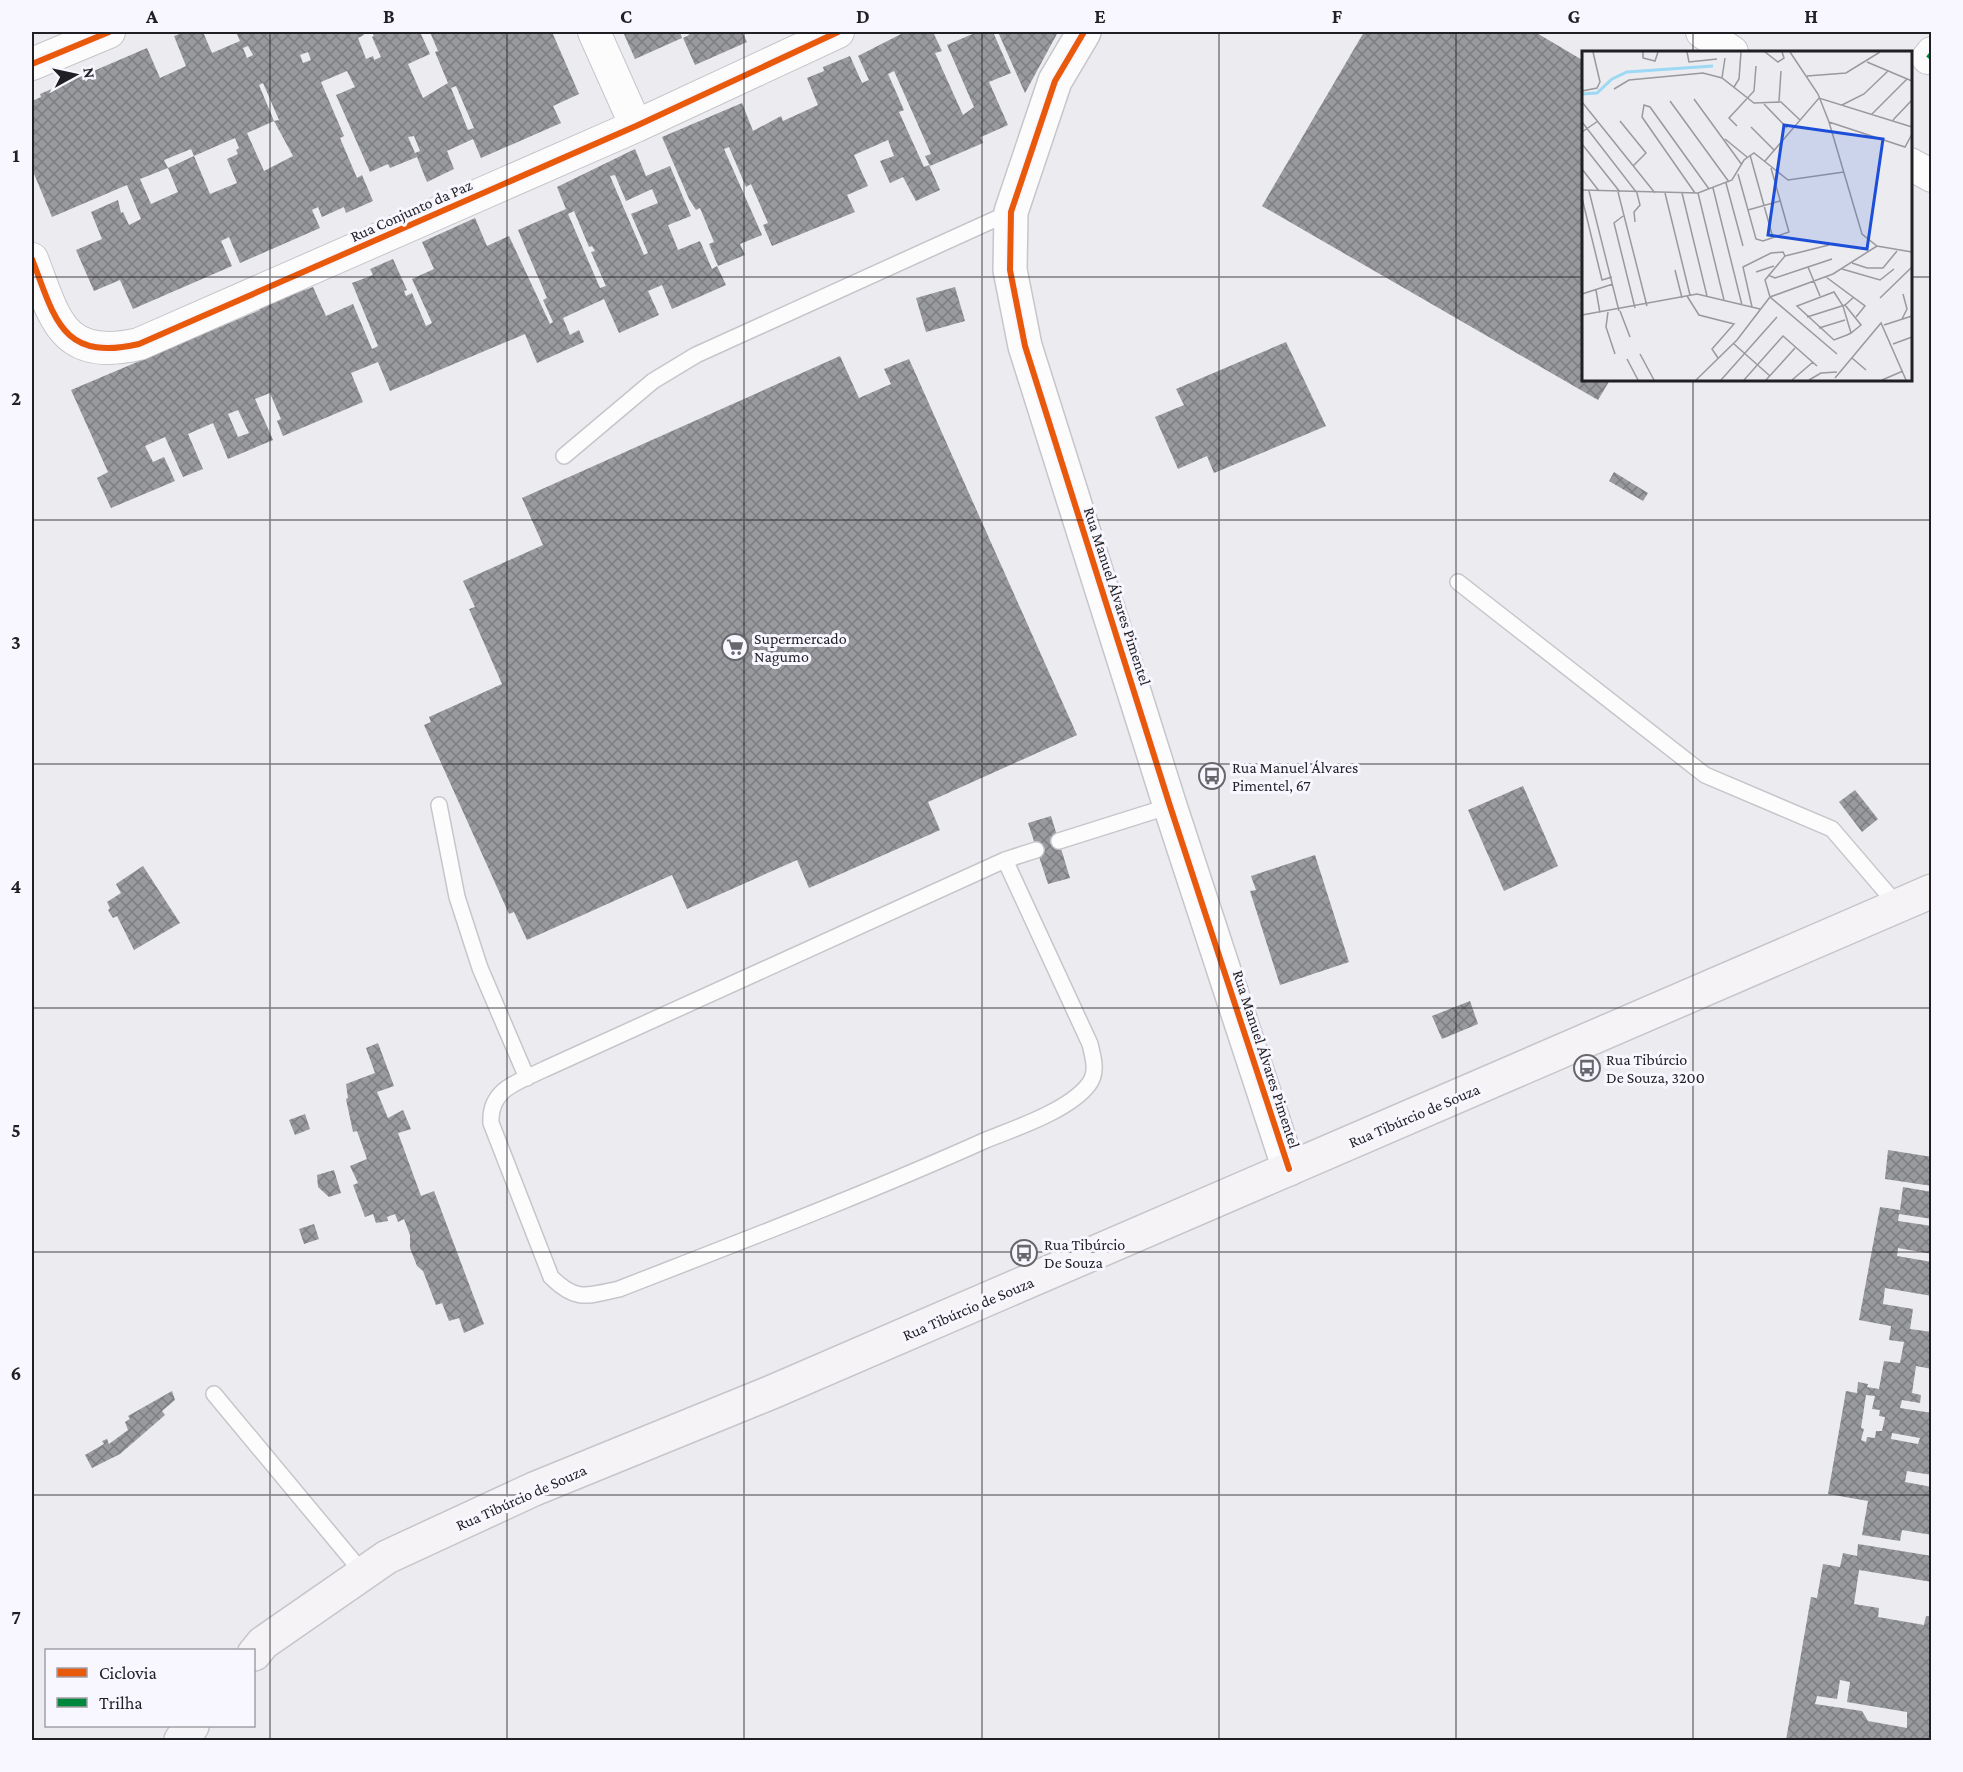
<svg xmlns="http://www.w3.org/2000/svg" width="1963" height="1772" font-family="'Crimson Pro',serif">
	<defs>
		<pattern id="building-cross-hatch" width="8" height="8" patternUnits="userSpaceOnUse" patternTransform="scale(1.5)"><rect width="8" height="8" fill="#989a9e"/><path d="M0 0l8 8M0 8l8-8" fill="none" stroke="#7c7d80"/></pattern>
	</defs>
	<rect width="100%" height="100%" fill="#ebebf0"/>
	<path fill="url(#building-cross-hatch)" fill-rule="evenodd" d="M185,32H203L212,53L240,41L236,32H363L364,35L358,38L366,59L373,56L374,60L381,57L372,37L374,36L372,32H420L430,54L408,64L423,98L448,83L435,52L438,51L430,32H552L579,94L553,106L561,123L481,158L473,139L447,151L454,169L427,182L417,157L390,168L388,164L370,172L336,95L355,87L347,71L321,82L344,136L340,138L357,178L362,175L373,201L346,213L344,207L322,217L318,207L312,210L320,228L240,263L229,237L221,241L232,266L133,309L120,280L94,291L76,250L102,239L91,212L118,200L121,213L123,212L129,225L141,219L127,185L52,217L32,169V101L41,97L40,94L147,48L160,78L186,66L174,36ZM248,46L253,55L247,58L243,48ZM308,52L311,60L303,63L300,55ZM263,83L279,120L274,121L293,156L264,171L247,133L274,121L259,85ZM456,86L474,128L468,130L451,88ZM414,136L420,151L415,153L408,137ZM235,138L239,148L236,150L238,154L227,159L237,183L210,194L194,156ZM191,149L194,156L168,168L164,160ZM168,168L178,192L151,204L140,179Z
		M623,32H680L682,38L635,59Z
		M688,32H742L747,42L695,65L683,38L689,35Z
		M905,32H933L942,51L935,53L963,115L974,107L947,45L977,32H993L1011,73L989,82L1008,125L981,137L983,143L930,166L925,156L931,154L894,71L888,74L904,110L899,112L924,167L929,165L940,190L916,201L903,177L890,183L880,161L894,156L888,140L854,155L868,186L847,195L855,212L772,246L763,225L768,223L751,184L746,187L729,147L724,149L762,235L740,244L745,255L718,266L709,244L714,242L700,208L696,210L689,199L662,137L742,103L753,131L781,116L783,121L818,105L807,78L824,71L823,67L850,56L862,83L869,80L858,56Z
		M998,32H1058L1025,93Z
		M1364,32H1535L1584,61V380H1610L1598,400L1262,206Z
		M635,149L646,176L670,166L691,216L668,225L678,250L700,241L712,269L717,266L726,285L672,309L662,285L648,291L659,315L619,333L604,299L563,318L570,335L579,330L584,342L537,363L525,334L390,391L378,362L351,373L363,402L283,436L277,421L281,419L270,393L255,399L273,440L228,459L213,423L188,434L203,469L183,477L165,437L145,446L153,462L164,457L175,481L111,508L97,478L108,472L71,390L260,310L258,307L313,287L326,316L353,304L372,349L378,346L352,283L373,275L370,269L393,259L407,290L404,291L406,296L412,293L426,326L432,323L412,279L434,269L422,242L475,218L487,246L509,236L550,324L553,322L543,300L547,298L518,230L566,209L557,187ZM615,175L626,201L652,189L658,203L631,214L648,253L644,255L610,176ZM574,211L589,247L592,246L595,251L591,252L606,286L600,288L568,214ZM238,410L249,433L238,437L228,414Z
		M955,287L965,321L926,332L916,298Z
		M1286,342L1326,426L1214,473L1207,456L1178,469L1155,417L1184,405L1176,389Z
		M840,356L859,398L891,384L884,369L909,359L1077,735L928,802L940,830L809,888L797,860L687,909L672,875L527,940L514,912L509,914L424,725L431,722L429,717L502,684L469,609L475,607L463,581L543,545L522,498Z
		M1614,472L1648,493L1643,501L1609,481Z
		M1523,786L1558,866L1504,891L1468,810Z
		M1855,790L1878,819L1862,832L1839,802Z
		M1051,816L1070,878L1048,884L1028,823Z
		M1315,855L1349,962L1280,985L1250,891L1256,890L1251,876Z
		M143,866L180,923L134,950L117,916L113,918L108,910L110,908L107,902L121,893L116,884Z
		M1470,1001L1478,1024L1442,1039L1432,1016Z
		M378,1043L394,1086L377,1092L388,1118L403,1110L411,1129L398,1133L421,1196L434,1191L484,1324L464,1333L459,1318L449,1321L442,1303L436,1305L423,1271L417,1266L410,1248V1235L404,1219L398,1222L395,1214L387,1217L388,1221L376,1223L373,1214L365,1217L353,1185L358,1183L350,1166L367,1159L357,1131L353,1132L346,1099L348,1098L346,1084L375,1073L366,1048Z
		M305,1114L310,1129L295,1135L289,1120Z
		M1888,1150L1932,1157V1186L1885,1179Z
		M334,1170L341,1193L329,1197L318,1187L317,1175Z
		M1903,1187L1932,1192V1219L1899,1214L1898,1221L1932,1226V1254L1898,1248L1897,1256L1932,1262V1296L1885,1288L1883,1304L1913,1309L1910,1329L1932,1332V1369L1916,1366L1912,1393L1921,1395L1920,1403L1902,1400L1900,1408L1932,1413V1475L1907,1471L1905,1482L1932,1487V1535L1902,1530L1900,1541L1862,1535L1868,1501L1828,1494L1846,1391L1857,1393L1858,1382L1868,1384L1867,1387L1879,1389L1884,1361L1900,1363L1904,1342L1889,1340L1891,1326L1859,1320L1880,1207L1900,1210ZM1866,1395L1875,1396L1872,1409L1880,1410L1879,1416L1885,1417L1882,1431H1876L1875,1438L1867,1437L1866,1442L1861,1440L1864,1429L1861,1428ZM1892,1433L1920,1438L1918,1444L1891,1439Z
		M314,1224L319,1239L304,1244L299,1229Z
		M172,1391L175,1400L162,1411L165,1415L120,1454L92,1468L85,1455L104,1444L102,1441L107,1439L109,1444L128,1430L125,1422L130,1419L128,1416Z
		M1858,1544L1932,1556V1582L1859,1570L1854,1604L1879,1608L1878,1617L1924,1625L1926,1616L1932,1617V1740H1819L1805,1738V1740H1786L1811,1597L1817,1598L1823,1564L1840,1567L1843,1553L1857,1556ZM1840,1680L1850,1682L1847,1702L1907,1712V1728L1868,1721L1862,1711L1815,1704L1817,1696L1837,1699Z"/>
	<g fill="none" stroke-linecap="round" stroke-linejoin="round">
		<defs>
			<path id="service" d="M564,456L653,381L696,355L1011,212
				M1458,582L1705,775L1832,829L1898,906
				M439,805L457,897L480,968L527,1078
				M1059,841L1170,806
				M1005,860L1090,1044C1093,1057 1098,1072 1089,1084C1070,1110 1016,1128 986,1140C866,1194 742,1241 619,1289C587,1296 576,1302 551,1277L491,1123C489,1089 518,1082 545,1069L1005,860L1036,850
				M214,1394L363,1573"/>
			<path id="minor" d="M594,32L636,126
				M1702,32L1732,52
				M1928,58L1932,53
				M32,64L109,32
				M1910,164L1932,176
				M32,259C55,318 61,362 139,344L636,126L838,32"/>
			<path id="tertiary" d="M1084,32L1055,81L1011,212L1010,270L1025,346L1170,806L1289,1169"/>
			<path id="secondary" d="M254,1654L263,1643L387,1557L534,1489L772,1392L1932,891
				M181,1740L192,1726"/>
		</defs>
		<use href="#service" stroke="#c6c6ca" stroke-width="18"/>
		<use href="#minor" stroke="#c6c6ca" stroke-width="34"/>
		<use href="#tertiary" stroke="#c6c6ca" stroke-width="36"/>
		<use href="#secondary" stroke="#c6c6ca" stroke-width="36"/>
		<use href="#service" stroke="#fcfcfd" stroke-width="15"/>
		<use href="#minor" stroke="#fcfcfd" stroke-width="32"/>
		<use href="#tertiary" stroke="#fcfcfd" stroke-width="33"/>
		<use href="#secondary" stroke="#f5f3f6" stroke-width="33"/>
		<path stroke="#00873e" stroke-width="4.5" stroke-dasharray="9 4.5" stroke-linecap="butt" d="M1928,58L1932,53"/>
		<defs>
			<path id="cycleway" d="M1084,32L1055,81L1011,212L1010,270L1025,346L1170,806L1289,1169
				M32,64L109,32
				M32,259C55,318 61,362 139,344L636,126L838,32"/>
		</defs>
		<use href="#cycleway" stroke="#f8f6fe" stroke-width="10"/>
		<use href="#cycleway" stroke="#e8590c" stroke-width="6"/>
	</g>
	<path fill="none" stroke="#201f23" stroke-width="1.5" stroke-opacity="0.55" d="M270,32V1740M507,32V1740M744,32V1740M982,32V1740M1219,32V1740M1456,32V1740M1693,32V52M32,277H1584M1910,277H1932M1693,380V1740M32,520H1932M32,764H1932M32,1008H1932M32,1252H1932M32,1495H1932"/>
	<defs>
		<symbol id="supermarket-ring" viewBox="-11 -11 22 22"><circle r="9.5" fill="#f8f6fe" stroke="#67666b" stroke-width="1.5"/><path d="M-6-5.5h2.5l.6 2H6L4.5 2H-2.5L-4.4-4H-6ZM-1.5 3.2a1.3 1.3 0 1 0 .1 0ZM3 3.2a1.3 1.3 0 1 0 .1 0Z" fill="#67666b"/></symbol>
		<symbol id="bus-ring" viewBox="-11 -11 22 22"><circle r="9.5" fill="#f8f6fe" stroke="#67666b" stroke-width="1.5"/><path d="M-5-6H5V4H4V6H2V4H-2V6H-4V4H-5ZM-3.5-4V0h7V-4ZM-3.5 1.2v1.5H-2V1.2ZM2 1.2v1.5H3.5V1.2Z" fill="#67666b"/></symbol>
	</defs>
	<g fill-rule="evenodd">
		<use href="#supermarket-ring" x="720" y="632" width="30" height="30"/>
		<use href="#bus-ring" x="1197" y="761" width="30" height="30"/>
		<use href="#bus-ring" x="1572" y="1053" width="30" height="30"/>
		<use href="#bus-ring" x="1009" y="1238" width="30" height="30"/>
	</g>
	<g text-anchor="middle" stroke-width="6" stroke-linejoin="round" paint-order="stroke">
		<g font-size="16" fill="#201f23" stroke="#f8f6fe">
			<text transform="translate(411 210) rotate(-24)" y="6">Rua Conjunto da Paz</text>
			<text transform="translate(1118 596) rotate(72)" y="6">Rua Manuel Álvares Pimentel</text>
			<text transform="translate(1267 1059) rotate(72)" y="6">Rua Manuel Álvares Pimentel</text>
			<text transform="translate(1414 1115) rotate(-23)" y="6">Rua Tibúrcio de Souza</text>
			<text transform="translate(968 1308) rotate(-23)" y="6">Rua Tibúrcio de Souza</text>
			<text transform="translate(521 1497) rotate(-24)" y="6">Rua Tibúrcio de Souza</text>
		</g>
		<g font-size="16" fill="#201f23" stroke="#f8f6fe" text-anchor="start">
			<text x="754" y="644">Supermercado<tspan x="754" dy="18">Nagumo</tspan></text>
			<text x="1232" y="773">Rua Manuel Álvares<tspan x="1232" dy="18">Pimentel, 67</tspan></text>
			<text x="1606" y="1065">Rua Tibúrcio<tspan x="1606" dy="18">De Souza, 3200</tspan></text>
			<text x="1044" y="1250">Rua Tibúrcio<tspan x="1044" dy="18">De Souza</tspan></text>
		</g>
	</g>
	<g transform="translate(1582 51)">
		<rect width="330" height="330" fill="#ebebf0"/>
		<path fill="none" stroke="#9dd8f4" stroke-width="3" d="M0,43L15,42L30,28L45,21L131,15"/>
		<path fill="none" stroke="#9a999e" stroke-width="1.5" d="M61,1V7L73,10L76,1M105,1L107,11L135,8M183,1L196,11L202,7L200,1M208,1L236,43L247,71L280,183L295,195L330,201M285,11L330,30M225,25L264,22L298,1M140,27L143,7M152,36L157,28L159,1M32,38L47,29L121,22L140,27L172,52L199,51L218,69M0,40L15,37L18,31L11,1M112,48L160,114M88,50L147,131M197,50L199,20M0,51L73,142M182,53L205,77M260,54L282,43L306,20M290,63L325,28M311,69L330,49M38,70L64,102L51,115M0,71L55,142L58,154L52,161L53,171M247,71L323,96L330,83M155,75L147,67L172,40L174,15M169,76L192,99M0,81L16,70M143,88L165,106M0,93L38,141M168,104L191,187M183,110L237,47L330,76M0,118L17,140M156,123L174,188L181,190L207,181L189,117M144,132L161,195M131,137L160,254M0,139L116,142L150,129L162,109L172,102L206,129L262,121M7,140L37,260M36,141L65,255M83,142L108,244M100,142L125,245M113,142L60,66L62,54L68,56L127,138M116,142L142,249M0,147L20,229L30,226M166,159L198,150M41,165L32,172L53,257M203,205L247,194M270,212L285,217H301L315,200M226,216L250,208M260,218L298,229L312,218M93,219L100,247M174,221L192,215M186,224L193,227L226,216L238,245M244,226L283,255L274,266M14,239L18,262M0,243L31,233M105,245L117,264L152,273L130,298L136,307M298,247L330,216M263,254L279,274L269,282L265,284L252,289L215,255L252,241L261,255L269,282M170,256L161,216L189,202L201,201L203,205L183,229L188,246L255,303M38,260L48,286M26,261L24,276L33,303M0,264L115,243L178,258M225,266L263,254L272,246M320,268L325,258L321,243M302,274L330,265M237,277L263,269M152,293L188,325M311,293L330,286M58,303L72,329M270,307L284,319M45,308L56,329M253,327L299,272L324,329M114,329L155,289L188,246L251,223L295,195M139,329L195,266M162,329L201,285L235,315M184,329L213,297M210,329L231,311M227,329L239,322L255,321M300,329L321,320"/>
		<path fill="#1d4ed8" fill-opacity="0.15" stroke="#1d4ed8" stroke-width="3" d="M202,74L301,88L285,198L186,184Z"/>
		<rect width="330" height="330" fill="none" stroke="#201f23" stroke-width="3"/>
	</g>
	<rect width="1963" height="1772" fill="none" stroke="#f8f6fe" stroke-width="66"/>
	<rect x="45" y="1649" width="210" height="78" fill="#f8f6fe" stroke="#a2a0a6" stroke-width="1.5"/>
	<rect x="57" y="1668" width="30" height="9" fill="#e8590c" stroke="#a2a0a6" stroke-width="1.5"/>
	<text x="99" y="1679" font-size="18" fill="#201f23">Ciclovia</text>
	<rect x="57" y="1698" width="30" height="9" fill="#00873e" stroke="#a2a0a6" stroke-width="1.5"/>
	<text x="99" y="1709" font-size="18" fill="#201f23">Trilha</text>
	<g transform="translate(75 75) rotate(82)" stroke="#f8f6fe" stroke-width="4.5" paint-order="stroke">
	<path d="M0-4.5L10 22L0 15L-10 22Z" fill="#201f23"/>
	<text y="-9" font-size="16" font-weight="bold" text-anchor="middle" fill="#201f23">N</text>
	</g>
	<rect x="33" y="33" width="1897" height="1706" fill="none" stroke="#201f23" stroke-width="2"/>
	<g font-size="20" text-anchor="middle" font-weight="bold" fill="#201f23">
		<text x="152" y="23">A</text>
		<text x="389" y="23">B</text>
		<text x="626" y="23">C</text>
		<text x="863" y="23">D</text>
		<text x="1100" y="23">E</text>
		<text x="1337" y="23">F</text>
		<text x="1574" y="23">G</text>
		<text x="1811" y="23">H</text>
		<text x="16" y="162">1</text>
		<text x="16" y="405">2</text>
		<text x="16" y="649">3</text>
		<text x="16" y="893">4</text>
		<text x="16" y="1137">5</text>
		<text x="16" y="1380">6</text>
		<text x="16" y="1624">7</text>
	</g>
</svg>
